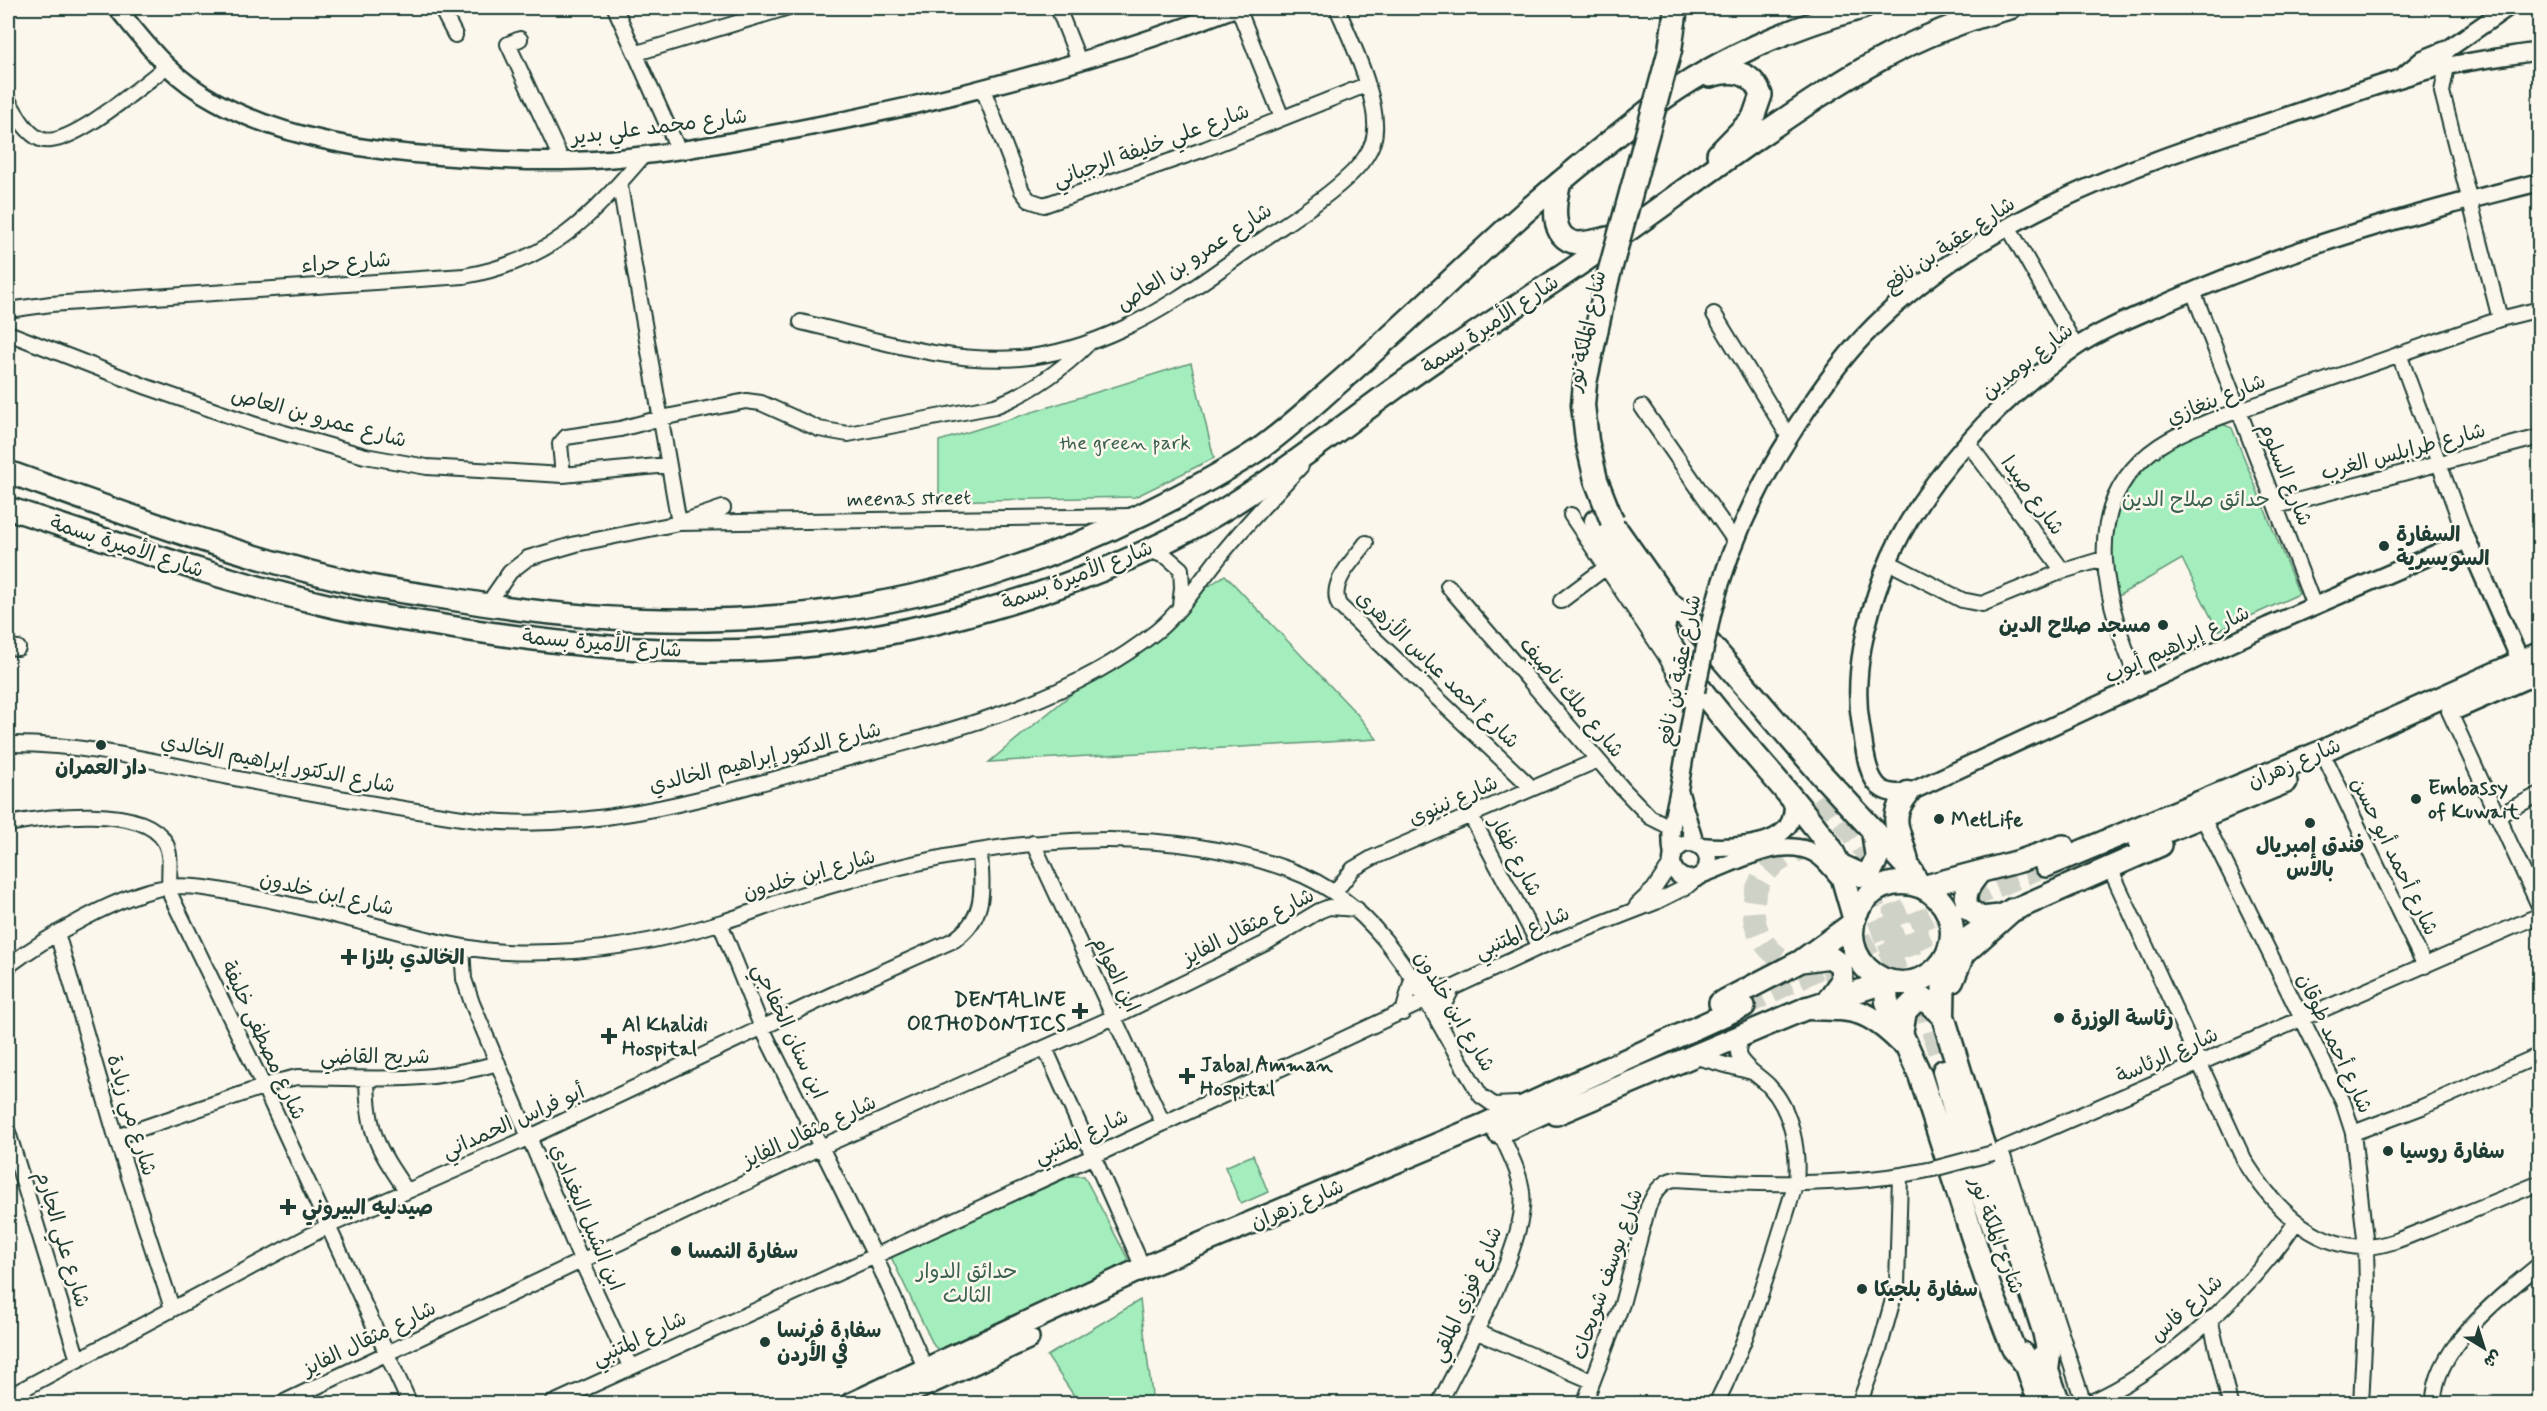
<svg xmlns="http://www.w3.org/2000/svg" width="2547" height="1411" font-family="Mynerve,'Playpen Sans Arabic',sans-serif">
	<rect width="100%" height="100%" fill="#fbf7ec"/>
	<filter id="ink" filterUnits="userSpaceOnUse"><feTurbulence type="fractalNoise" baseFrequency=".0167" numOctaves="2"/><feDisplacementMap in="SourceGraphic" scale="12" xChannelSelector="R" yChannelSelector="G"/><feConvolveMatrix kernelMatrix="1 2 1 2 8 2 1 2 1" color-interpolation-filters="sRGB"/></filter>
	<g filter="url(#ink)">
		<path fill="#a4eebd" stroke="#629678" stroke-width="1.5" d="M1191,363L1214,458L1135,497L939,501V441Z
			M2222,424L2232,428L2299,594L2218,631L2182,559L2118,596L2111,564V531L2119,504L2136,470L2182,438Z
			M1225,575L1357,714L1377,739L989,762L1166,616Z
			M1253,1155L1268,1192L1241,1204L1225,1167Z
			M1071,1176H1084L1130,1263L947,1356L934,1346L891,1257Z
			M1140,1300L1153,1403H1079L1047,1356Z"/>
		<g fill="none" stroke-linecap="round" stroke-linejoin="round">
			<path stroke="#cfd2c7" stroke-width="21" stroke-dasharray="21 10" stroke-linecap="butt" d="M1826,982L1988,907
				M1744,1006L1903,928L2046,866"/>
			<path stroke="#cfd2c7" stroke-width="22" stroke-dasharray="22 11" stroke-linecap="butt" d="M1820,795C1837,814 1854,834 1868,856C1906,918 1920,995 1942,1063
				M1851,859L1871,898L1910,1010
				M1811,968C1751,965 1730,886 1786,857C1796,851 1805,847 1817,847"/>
			<defs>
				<path id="minor" d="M441,8L455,35
					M615,8L678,149
					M1058,8L1079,61
					M1238,8L1282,118
					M520,39L508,44L562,161
					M637,53L786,8
					M2447,66L2442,92L2500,319
					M983,89L1022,191L1029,200L1044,205L1205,149L1366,85
					M8,100C16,113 25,132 40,139C67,151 143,84 166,67
					M620,186L679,523L1130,516
					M2009,228L2076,347
					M2193,291L2314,606
					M8,310L51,304L464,276C551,261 589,219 644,155
					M1714,314L1789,437
					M801,322C871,338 947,364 1020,358C1055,355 1092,343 1124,328C1171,307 1213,274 1255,245C1287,222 1325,200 1353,172C1361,164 1369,153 1373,142C1384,108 1351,40 1337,8
					M8,333L147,387L256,425L365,456L427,467L563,475L668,465
					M2399,354L2467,540
					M1642,407L1735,541
					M1968,443L2063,571
					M563,475L560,444L566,437L620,429L661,418L746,401L761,403L819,429L848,434L995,406C1031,392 1061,371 1089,343
					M2277,506L2540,437
					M1571,515L1665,655L1693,705
					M1366,543C1354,560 1328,583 1339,605L1532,788
					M1149,550L1167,557L1181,569L1182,588L1180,606
					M1888,562L1962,600L1982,604L2063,571L2103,559
					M1448,586L1623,789L1650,817L1670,827
					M1561,601L1605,568
					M487,605L510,572L528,558L576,544L679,523L723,508
					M8,647L18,648
					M2140,686C2108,608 2072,505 2159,446C2190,425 2244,409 2281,396C2354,370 2427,344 2500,319L2540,309
					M2449,711L2540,908
					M8,744C81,743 153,761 224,776C303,792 382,806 462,818C588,837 718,795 838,761C948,731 1065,705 1157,631C1182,610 1200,581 1221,555C1246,524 1274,495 1301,466
					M2328,764L2425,966
					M1471,816L1540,947
					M2497,816L2540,794
					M8,824C44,817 143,803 165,842C174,859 166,878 171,896L264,1087L410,1404
					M2206,824L2343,1102L2353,1133L2366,1247L2367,1287L2361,1404
					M1033,843L1163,1123
					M2110,868L2244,1160C2271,1203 2309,1246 2364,1247C2383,1247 2404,1238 2421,1231C2461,1216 2500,1199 2540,1183
					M1335,892L1353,869L1372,858L1598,760
					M1637,905L1654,889L1673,861
					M720,923L762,1028L874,1254L929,1376
					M57,933L116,1137L172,1308
					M462,948L464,979L472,1003L582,1262L630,1366
					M8,966C45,938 121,893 168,887C194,884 223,891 249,896C297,905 345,918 392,930C430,940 466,950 505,952C578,955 653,944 722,922C749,914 774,903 800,895C954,846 1134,813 1290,870C1391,907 1428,1011 1481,1096L1494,1105L1517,1104
					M1403,1013L1413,975L1432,986L1452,989L1442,1008L1441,1025
					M1045,1048L1143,1268
					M1696,1057L1752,1072
					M367,1079C368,1134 377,1147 406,1190
					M8,1132L78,1360
					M2353,1133L2422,1107L2540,1055
					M116,1137L280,1081L297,1077C370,1078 427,1084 498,1063
					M2001,1150L2084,1404
					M1993,1153L2540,915
					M2210,1319L2230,1404
					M1475,1331L1592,1381
					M8,1397L328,1226L530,1137L829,996L954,940C987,917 982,889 980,852
					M280,1404L821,1147L1114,1017L1264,944L1319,911L1329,907L1357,909
					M551,1404L1094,1156L1540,947L1656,902L1686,887L1698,877
					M1439,1404C1462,1356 1529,1242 1522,1192C1520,1172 1508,1151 1500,1132
					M1584,1404L1622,1304L1648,1207C1654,1194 1660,1182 1675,1179C1760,1185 1850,1187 1933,1169
					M1716,1404C1752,1332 1772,1258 1796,1182C1799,1151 1792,1110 1769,1086C1760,1076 1746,1070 1739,1057C1736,1049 1740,1042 1743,1035
					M1859,1404L1879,1350L1897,1285L1900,1176
					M2086,1404C2164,1371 2249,1292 2296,1222
					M2434,1404C2432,1349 2501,1296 2540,1264"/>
				<path id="tertiary" d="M117,8C148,46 170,77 215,101C282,138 364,151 439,156C490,160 542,163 594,160C661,156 728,142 794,130C944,102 1093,63 1235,8
					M2431,70L2448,49L2507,8
					M2404,75L2423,59L2448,49
					M1712,614C1729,546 1758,484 1797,425C1817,394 1838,363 1864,336C1970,224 2123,168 2266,123C2320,105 2374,85 2429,70C2465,61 2503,57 2540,51
					M2521,662L2467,540L2268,626L1908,793C1899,793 1889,794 1882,789C1866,779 1864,743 1861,726C1852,674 1866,620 1884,572C1916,488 2001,396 2076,347C2106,327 2142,314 2175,299C2293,247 2415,213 2540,182
					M1679,790L1695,844
					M1672 861a18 18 0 1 1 36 0a18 18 0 1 1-36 0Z
					M1700,846C1724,848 1771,848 1787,827C1793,819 1793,809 1793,799
					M1673,857C1668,826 1675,812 1680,784C1685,753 1690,722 1696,691
					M1703,874C1735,863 1781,835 1814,853C1824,858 1830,867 1837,875"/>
				<path id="primary" d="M1710,76C1733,69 1752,71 1761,95L1753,118L1718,154
					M1560,182C1555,201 1548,240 1578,243C1589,243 1601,239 1612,237
					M8,472C120,512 234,555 351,582C384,590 418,594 451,599C696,641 920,625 1145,513C1183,494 1222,474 1258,450C1288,429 1315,403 1343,379C1394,334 1443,287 1493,241C1547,191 1605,145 1663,99C1723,57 1792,27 1862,8
					M8,508C116,543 224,581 335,607C370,615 407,620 444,626C555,644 671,657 784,648C916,637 1068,593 1185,532C1260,492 1325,439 1394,389C1450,348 1510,311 1568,272C1632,229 1694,182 1757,138C1840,81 1911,33 2010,8
					M2458,707L2540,671
					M2140,842L2286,782
					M2046,866L2318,753L2540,653
					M1979,873C1970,884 1962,894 1968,909L1981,918L2000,916
					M1922,887L2020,861L2063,846
					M1948,952L2000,916L2161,845
					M1802,961L1830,957L1841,965L1842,980L1827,1001
					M1720,1003L1801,961L1853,923
					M1556,1114L1807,1008L1871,987L1882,979
					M1499,1133L1569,1101
					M851,1404L1143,1268L1481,1126L1744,1006
					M884,1404L1028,1338"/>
				<path id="trunk" d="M1596,521L1614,555L1664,625
					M1618,532L1675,613
					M1667,602L1683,613L1821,774L1911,871L1919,886
					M1655,614C1690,697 1778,772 1830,847L1839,865L1854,917
					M1907,862C1902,833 1885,821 1908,793
					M1839,865L1861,875L1870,872L1877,858L1873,831
					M1852 933a50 50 0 1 1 100 0a50 50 0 1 1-100 0Z
					M1944,960L1943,1016L1975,1121L2044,1331L2049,1354L2047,1371
					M1885,981L1887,1002L1920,1075L1986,1278L2013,1348L2028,1367
					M1952,981L1963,954L2012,910
					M1807,1008C1853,1009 1865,1007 1900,1041
					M1901,1034L1905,1011L1915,1001L1926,1000L1943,1016
					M1944,1071L1964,1144L1993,1225
					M2023,1354L2040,1404
					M2042,1357L2059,1404"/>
			</defs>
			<use href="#minor" stroke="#1f3d34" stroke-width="18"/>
			<use href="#tertiary" stroke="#1f3d34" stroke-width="21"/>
			<use href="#primary" stroke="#1f3d34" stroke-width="26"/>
			<use href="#trunk" stroke="#1f3d34" stroke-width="27"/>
			<use href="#minor" stroke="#fbf7ec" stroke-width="14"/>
			<use href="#tertiary" stroke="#fbf7ec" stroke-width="16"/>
			<use href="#primary" stroke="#fbf7ec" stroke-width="21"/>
			<use href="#trunk" stroke="#fbf7ec" stroke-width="22"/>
			<defs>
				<path id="minor-bridge" d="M1933,1169L1993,1153"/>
				<path id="tertiary-bridge" d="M1696,691L1712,614"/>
				<path id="trunk-bridge" d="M1612,521L1596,480L1587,441L1583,405L1585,383L1607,281L1670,50L1676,8"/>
			</defs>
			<use href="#minor-bridge" stroke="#1f3d34" stroke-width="18" stroke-linecap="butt"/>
			<use href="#tertiary-bridge" stroke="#1f3d34" stroke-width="21" stroke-linecap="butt"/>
			<use href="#trunk-bridge" stroke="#1f3d34" stroke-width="27" stroke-linecap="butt"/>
			<use href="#minor-bridge" stroke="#fbf7ec" stroke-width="14"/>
			<use href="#tertiary-bridge" stroke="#fbf7ec" stroke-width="16"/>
			<use href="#trunk-bridge" stroke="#fbf7ec" stroke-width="22"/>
		</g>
	</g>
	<g fill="#1f3d34" stroke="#fbf7ec" stroke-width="2">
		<circle cx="2384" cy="546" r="6"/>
		<circle cx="2163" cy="625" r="6"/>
		<circle cx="101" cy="745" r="6"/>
		<circle cx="2416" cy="799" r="6"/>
		<circle cx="1939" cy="819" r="6"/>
		<circle cx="2310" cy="823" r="6"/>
		<path d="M346 948h6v6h6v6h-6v6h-6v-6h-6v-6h6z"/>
		<path d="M1077 1002h6v6h6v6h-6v6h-6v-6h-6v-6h6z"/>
		<circle cx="2059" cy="1018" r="6"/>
		<path d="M606 1027h6v6h6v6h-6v6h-6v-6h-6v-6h6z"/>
		<path d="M1184 1067h6v6h6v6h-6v6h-6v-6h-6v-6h6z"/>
		<circle cx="2388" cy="1151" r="6"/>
		<path d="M285 1198h6v6h6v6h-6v6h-6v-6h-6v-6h6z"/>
		<circle cx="676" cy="1251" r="6"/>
		<circle cx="1862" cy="1289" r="6"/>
		<circle cx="765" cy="1342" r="6"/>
	</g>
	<g text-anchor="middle" stroke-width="5" stroke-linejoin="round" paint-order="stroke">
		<g font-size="21" fill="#1f3d34" stroke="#fbf7ec">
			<text transform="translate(659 126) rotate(-7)" y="7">شارع محمد علي بدير</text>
			<text transform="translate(1151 145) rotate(-20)" y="7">شارع علي خليفة الرجباني</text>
			<text transform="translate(1949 244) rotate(-34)" y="7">شارع عقبة بن نافع</text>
			<text transform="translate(1194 257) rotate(-33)" y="7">شارع عمرو بن العاص</text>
			<text transform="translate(346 262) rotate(-4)" y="7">شارع حراء</text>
			<text transform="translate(1490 324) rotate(-34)" y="7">شارع الأميرة بسمة</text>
			<text transform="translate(1586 331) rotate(-78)" y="7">شارع الملكة نور</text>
			<text transform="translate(2027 361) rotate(-38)" y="7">شارع بومدين</text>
			<text transform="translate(2216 399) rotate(-22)" y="7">شارع بنغازي</text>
			<text transform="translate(319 417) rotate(15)" y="7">شارع عمرو بن العاص</text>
			<text transform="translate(2403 451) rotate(-15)" y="7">شارع طرابلس الغرب</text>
			<text transform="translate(2286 474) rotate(68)" y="7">شارع السلوم</text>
			<text transform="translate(2033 495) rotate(54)" y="7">شارع صيدا</text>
			<text transform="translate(909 498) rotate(-1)" y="7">meenas street</text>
			<text transform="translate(127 546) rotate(18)" y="7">شارع الأميرة بسمة</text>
			<text transform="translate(1077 575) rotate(-21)" y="7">شارع الأميرة بسمة</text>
			<text transform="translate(602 643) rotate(5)" y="7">شارع الأميرة بسمة</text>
			<text transform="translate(2177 644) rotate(-25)" y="7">شارع إبراهيم أيوب</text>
			<text transform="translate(1438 669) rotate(44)" y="7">شارع أحمد عباس الأزهرى</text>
			<text transform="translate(1679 670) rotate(-79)" y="7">شارع عقبة بن نافع</text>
			<text transform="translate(1572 697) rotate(50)" y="7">شارع ملك ناصيف</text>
			<text transform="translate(765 757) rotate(-14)" y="7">شارع الدكتور إبراهيم الخالدي</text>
			<text transform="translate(278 763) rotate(11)" y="7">شارع الدكتور إبراهيم الخالدي</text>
			<text transform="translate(2294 763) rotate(-23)" y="7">شارع زهران</text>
			<text transform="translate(1453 800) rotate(-24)" y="7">شارع نينوى</text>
			<text transform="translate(1516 856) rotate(62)" y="7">شارع ظفار</text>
			<text transform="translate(2395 856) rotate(64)" y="7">شارع أحمد أبو حسن</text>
			<text transform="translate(809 874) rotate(-16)" y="7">شارع ابن خلدون</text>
			<text transform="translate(327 893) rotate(13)" y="7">شارع ابن خلدون</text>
			<text transform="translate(1248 926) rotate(-27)" y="7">شارع مثقال الفايز</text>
			<text transform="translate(1522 932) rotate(-24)" y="7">شارع المتنبي</text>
			<text transform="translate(1116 974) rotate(64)" y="7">ابن العوام</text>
			<text transform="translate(1455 1011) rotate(59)" y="7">شارع ابن خلدون</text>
			<text transform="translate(790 1031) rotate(65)" y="7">ابن سنان الخفاجي</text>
			<text transform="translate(264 1040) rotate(65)" y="7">شارع مصطفى خليفة</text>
			<text transform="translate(2335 1043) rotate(65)" y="7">شارع أحمد طوقان</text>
			<text transform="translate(2167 1055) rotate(-24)" y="7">شارع الرئاسة</text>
			<text x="375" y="1063">شريح القاضي</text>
			<text transform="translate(132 1115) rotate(73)" y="7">شارع مي زيادة</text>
			<text transform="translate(513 1121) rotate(-24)" y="7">أبو فراس الحمداني</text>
			<text transform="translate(809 1131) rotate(-25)" y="7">شارع مثقال الفايز</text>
			<text transform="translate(1081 1136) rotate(-25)" y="7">شارع المتنبي</text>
			<text transform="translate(1297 1204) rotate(-23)" y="7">شارع زهران</text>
			<text transform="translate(587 1217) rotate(67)" y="7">ابن الشبل البغدادي</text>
			<text transform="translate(1997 1235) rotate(70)" y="7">شارع الملكة نور</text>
			<text transform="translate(63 1239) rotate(73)" y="7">شارع علي الجارم</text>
			<text transform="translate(1607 1274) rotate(-71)" y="7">شارع يوسف شويحات</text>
			<text transform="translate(1466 1294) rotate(-66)" y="7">شارع فوزي الملقي</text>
			<text transform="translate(2186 1308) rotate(-42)" y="7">شارع فاس</text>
			<text transform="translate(369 1338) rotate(-26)" y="7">شارع مثقال الفايز</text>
			<text transform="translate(639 1338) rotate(-25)" y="7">شارع المتنبي</text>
		</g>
		<g font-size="21" fill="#3a604f" stroke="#fbf7ec">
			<text x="1125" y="449">the green park</text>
			<text x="2196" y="506">حدائق صلاح الدين</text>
			<text x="967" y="1278">حدائق الدوار<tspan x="967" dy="24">الثالث</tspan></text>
		</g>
		<g font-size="21" font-weight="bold" fill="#1f3d34" stroke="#fbf7ec" text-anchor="start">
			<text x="2396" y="541">السفارة<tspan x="2396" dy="24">السويسرية</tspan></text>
			<text x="2151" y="632" text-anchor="end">مسجد صلاح الدين</text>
			<text x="101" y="774" text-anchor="middle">دار العمران</text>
			<text x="2428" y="794">Embassy<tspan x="2428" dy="24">of Kuwait</tspan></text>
			<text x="1951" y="826">MetLife</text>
			<text x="2310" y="852" text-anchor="middle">فندق إمبريال<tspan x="2310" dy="24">بالاس</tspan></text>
			<text x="362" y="964">الخالدي بلازا</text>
			<text x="1066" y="1006" text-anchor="end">DENTALINE<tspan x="1066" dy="24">ORTHODONTICS</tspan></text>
			<text x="2071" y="1025">رئاسة الوزرة</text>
			<text x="622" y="1031">Al Khalidi<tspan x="622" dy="24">Hospital</tspan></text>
			<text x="1200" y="1071">Jabal Amman<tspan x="1200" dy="24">Hospital</tspan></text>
			<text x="2400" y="1158">سفارة روسيا</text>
			<text x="302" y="1214">صيدليه البيروني</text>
			<text x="688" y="1258">سفارة النمسا</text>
			<text x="1874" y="1296">سفارة بلجيكا</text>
			<text x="777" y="1337">سفارة فرنسا<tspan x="777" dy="24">في الأردن</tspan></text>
		</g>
	</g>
	<rect width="2547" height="1411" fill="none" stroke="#fbf7ec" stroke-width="30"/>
	<rect x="15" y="15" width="2517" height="1381" fill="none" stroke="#1f3d34" stroke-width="2" filter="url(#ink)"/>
	<g transform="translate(2484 1348) rotate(142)" stroke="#fbf7ec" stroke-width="4.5" paint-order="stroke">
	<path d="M0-4.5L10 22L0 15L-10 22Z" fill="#1f3d34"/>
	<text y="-9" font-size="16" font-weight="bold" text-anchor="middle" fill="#1f3d34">ش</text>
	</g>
</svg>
